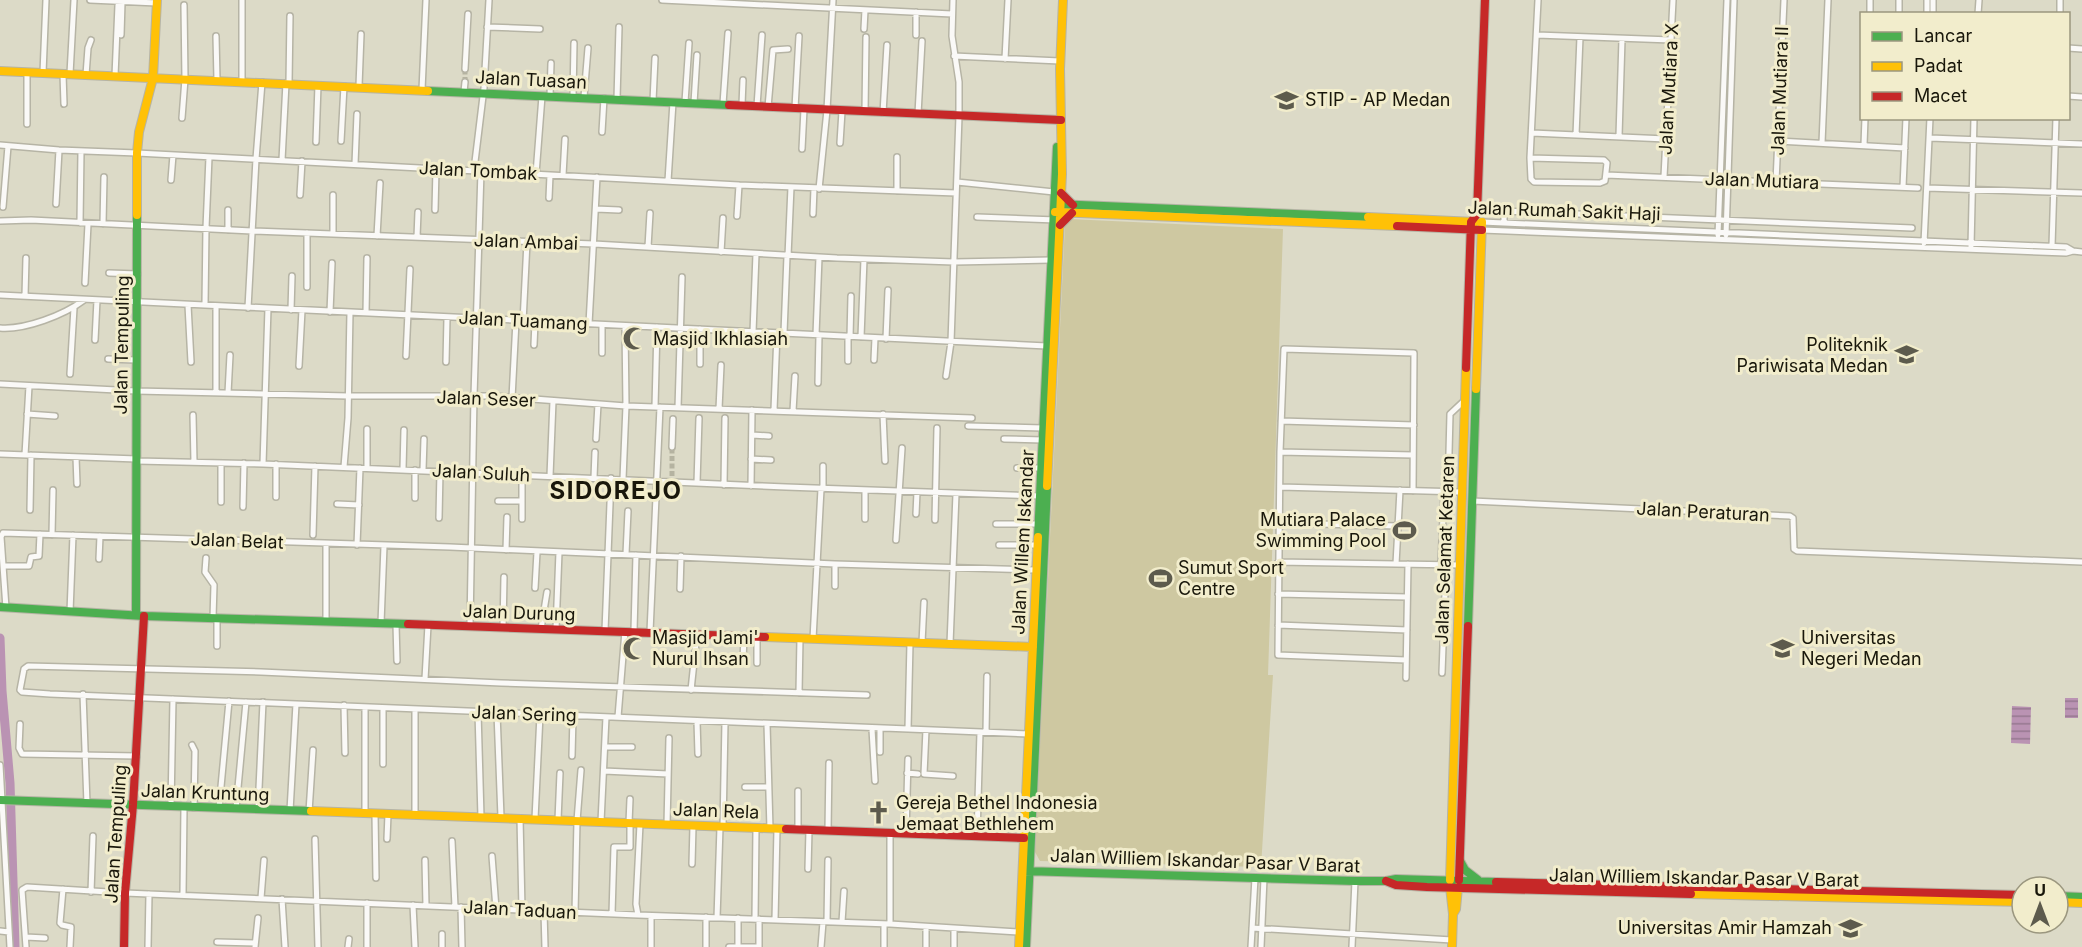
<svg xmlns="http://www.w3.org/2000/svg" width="2082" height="947" font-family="Inter,sans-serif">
	<defs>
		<pattern id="water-rules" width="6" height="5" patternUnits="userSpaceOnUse" patternTransform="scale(1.5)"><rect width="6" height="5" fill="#ba93b3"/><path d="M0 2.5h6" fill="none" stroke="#967790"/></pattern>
	</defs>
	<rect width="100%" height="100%" fill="#dcdac7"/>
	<path fill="#cec8a1" d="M1069,219L1283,229L1268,675H1273L1261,867L1040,861L1035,852L1065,224Z"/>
	<path fill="url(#water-rules)" d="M2065,698H2078V718H2065Z
		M2012,706L2031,707L2030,744L2011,743Z"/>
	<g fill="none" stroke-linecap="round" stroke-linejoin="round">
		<path stroke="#ba93b3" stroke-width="9" d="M0,638L2,691L10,783L15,947"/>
		<path stroke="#b5b3a1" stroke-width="5" stroke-dasharray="5 2.5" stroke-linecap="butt" d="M465,82V69
			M672,476V447"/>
		<defs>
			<path id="street" d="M90,0L157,3
				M662,0L952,14
				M1927,0V14
				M1870,14V0
				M1899,14V0
				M1933,14V0
				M1978,14L1979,0
				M2060,14V0
				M487,27L540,29
				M864,29L865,10
				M121,35L122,2
				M916,35V12
				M1537,35L1671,40
				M216,36L217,80
				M2068,48L2082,49
				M954,56L1060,61
				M1005,59L1008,0
				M465,69L468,14
				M27,72V124
				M43,73L46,0
				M63,74L64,104
				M70,74L74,0
				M86,75L88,48L91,40
				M115,76L118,5
				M242,81V0
				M289,83L290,16
				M359,86L361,34
				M422,90L426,0
				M464,92L465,82
				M550,96L551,63
				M2068,96L2082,97
				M573,97L574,43
				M584,97L588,48
				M617,99L619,27
				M653,101L655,58
				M685,102L689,43
				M694,103L697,55
				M723,104L728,33
				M742,105L743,80
				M757,106L762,35
				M768,107L773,50L788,49
				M795,108L799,36
				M865,112L866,37
				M883,113L887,45
				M918,114L922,41
				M182,118L185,79L184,5
				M602,132L604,98
				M1532,133L1666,139
				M1576,135L1580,37
				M1619,136L1622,39
				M1930,138L2082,144
				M341,141L344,86
				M1778,141L1905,148
				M316,142L318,85
				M840,143L842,111
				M1822,143L1828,0
				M0,145L59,150L137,153L739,185L956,193
				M1864,145L1865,118
				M802,149L804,109
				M1530,158L1604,160L1607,163L1605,181L1600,183L1534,182L1531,179L1530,158L1538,0
				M282,160L286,83
				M355,164L357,114
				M474,170L484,88L489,0
				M536,174L542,96
				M563,175L565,139
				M1606,175L1918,188
				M1664,177L1673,0
				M171,180L173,155
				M668,181L673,102
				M957,182L1054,192
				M1776,182L1784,0
				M1903,187L1906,118
				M1927,188L2082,193
				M819,189L827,110L833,0
				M897,191V157
				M300,195L302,161
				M549,198L550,175
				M56,204L59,150
				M3,207L8,146
				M596,209L619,210
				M435,210L436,169
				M813,214L814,188
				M737,216L739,185
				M977,217L1056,220
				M0,221L31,220L252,231L594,244L837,258L954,262L1051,260
				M80,223L81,151
				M1504,223V211L1912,228
				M103,224L104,177
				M228,230V210
				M1482,230L2066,253L2073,251L2066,247L1482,222
				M333,234V195
				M1718,235L1727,0
				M1726,235L1734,0
				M377,236L380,183
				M417,237L418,212
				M1924,243L1930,118
				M1971,246L1974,118
				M2052,246L2056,118
				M648,247L650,213
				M2073,251L2082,252
				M721,252L723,218
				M788,256L791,187
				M109,273L138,274
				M85,283L88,224
				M307,287V233
				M0,295L1047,346
				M25,296L26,258
				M188,305L191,362
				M205,305L206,228L209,157
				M248,308L256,159L262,82
				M291,310L292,276
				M330,312L332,263
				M366,313L367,258
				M523,322L527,242
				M589,324L597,177
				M0,328C25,330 64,315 84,300
				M753,332L756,254
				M784,333L787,256
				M816,335L819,257
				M848,337V361
				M850,337L851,296
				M861,337L864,259
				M886,339L888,290
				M95,340L97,300
				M534,345L535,322
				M602,353V325
				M406,356L410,269
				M108,359L136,360
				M874,360L875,338
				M446,362L447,318
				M700,364V329
				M299,366L302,310
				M70,374L74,308
				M946,376L951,342L959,116V82L952,36L953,0
				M818,383L819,335
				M0,384L136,391L348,396H493L626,406L972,418
				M216,392V306
				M228,393L230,355
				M512,398L516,321
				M655,407L657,327
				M678,408L682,277
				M719,409L721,365
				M774,410L777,333
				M793,411L795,376
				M27,414L55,416
				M883,414L885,461
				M193,415L194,462
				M1281,421L1414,425
				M968,426L1043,428
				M752,435L769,436
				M596,439L598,404
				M1004,439L1043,440
				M672,447L673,419
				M1280,452L1413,455
				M0,454L137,459
				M25,455L29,386
				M76,457L77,484
				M751,459L771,460
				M137,461L263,464L786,487L1040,496
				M263,464L268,308
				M276,464V497
				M823,466V489
				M344,467L348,418L350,312
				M367,468V429
				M1017,468H1041
				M403,469L404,430
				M415,470V498
				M423,470L424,439
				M550,476L553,401
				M594,478L595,452
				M623,479L626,406L625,326
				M697,483L699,418
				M724,485L725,418
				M751,486L752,410
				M1280,487L1462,492
				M1400,490L1396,564L1460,565
				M1448,492L1450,414L1465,400
				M498,501H522
				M1472,501L1790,516L1793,518L1794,549L1797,551L2082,562
				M221,502V463
				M337,504L359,505
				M243,507L244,463
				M30,510L31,455
				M916,514L917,492
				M439,518L440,471
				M522,519V475
				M865,519V490
				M935,520L937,428
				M1279,523L1398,526
				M996,524H1039
				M52,535L53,490
				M313,535L315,466
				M896,540L902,448
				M326,544V622
				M357,545L360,468
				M999,545H1038
				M506,550L507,517
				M626,554L628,511
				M206,558L205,572L214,585L213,618
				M99,559L100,536
				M1278,562L1396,564
				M1441,565L1444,492
				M4,566H29L31,557L39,556L40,534
				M835,586V564
				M535,588L537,552
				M680,589L681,556
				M1278,594L1407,597
				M6,608L1,537L3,533L450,547L835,564L1036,570
				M70,612L73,535
				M381,623L384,546
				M396,624L397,661
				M1278,625L1407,630
				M470,626L474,396L481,171
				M503,628L504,577
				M541,629L547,592
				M556,629L559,552
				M605,631L611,478
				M634,631L636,555
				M650,632L660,407
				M813,639L821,489
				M922,643L924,602
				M950,644L956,494
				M217,646V618
				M1406,660L1278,655L1280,452L1284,349L1414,353L1413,491
				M743,661L744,636
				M757,663V637
				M1442,673L1446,565
				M1406,678L1408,564
				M425,679L428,625
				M691,690L697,634
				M799,693L800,638
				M83,694L87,804
				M867,695L501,683L261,672L28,666L24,669L20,690L22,692L50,694L1029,734
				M344,705L345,753
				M365,707V814
				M415,709V815
				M478,712L481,817
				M497,713L501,817
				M618,717L625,631
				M697,721L698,754
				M20,724L19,748L22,754L137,756
				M767,724L770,829
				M872,729L875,781
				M908,729L910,643
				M926,730L924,774L953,776
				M986,732L987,676
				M192,745L195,751L194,808
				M605,747H632
				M880,752V729
				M572,756L573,716
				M383,764V708
				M0,765L10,947
				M604,771L668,774
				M907,773L918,774
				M745,787H768
				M171,806L173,699
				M219,808L229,701
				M236,809L246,702
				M258,810L263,702
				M290,811L296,704
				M309,812L313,750
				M375,814L376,878
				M520,818L522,910
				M535,819L540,715
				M558,820L560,773
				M601,822L606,717
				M629,823L630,799
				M667,825L669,738
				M723,827L725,722
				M798,830V791
				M828,831L829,763
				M890,833V924
				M906,834L908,759
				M977,836L980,732
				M315,839L318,947
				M387,839L388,814
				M452,841L455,907
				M492,856L496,909
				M425,860L426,906
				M692,864L693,826
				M808,869L809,830
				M63,889L60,923L62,925L71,927L70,947
				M91,892L93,836
				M183,895L184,807
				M261,898L264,860
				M282,899L285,947
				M413,905L415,947
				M461,907L462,947
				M544,911L545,947
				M575,913L577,821L581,770
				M612,914L614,847H630V823
				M638,915L636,904L640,824
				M651,916V947
				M706,917V947
				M717,918L720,827
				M738,918V947
				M755,919L756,828
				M775,920L777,829
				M827,922L828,860
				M842,922L844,891
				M884,924V947
				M1252,928L1452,940
				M954,929V947
				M0,931L9,932
				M442,934V947
				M26,937L45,938
				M217,942L255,943
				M26,947L22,890L27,887L125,893L638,915L890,924L1019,932
				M148,947L149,894
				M255,947L258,918
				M348,947L349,939
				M367,947V903
				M729,947H759V919
				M821,947L823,922
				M926,947V927
				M1251,947L1255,878
				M1261,947L1264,878
				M1352,947L1355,881"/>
			<path id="fast" d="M428,91L729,105
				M1055,204L1368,217
				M1038,537L1057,147
				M0,607L144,616L408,624
				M136,615L137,215
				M1468,626L1476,389
				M0,800L311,811
				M1460,861L1465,870L1478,880
				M1025,871L1355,881H1386L1396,879L1496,882
				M2058,896L2082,897
				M1026,947L1047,486"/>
			<path id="slow" d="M0,71L428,91
				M1055,212L1397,226
				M137,215V153L139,132L153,78L157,0
				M1368,217L1475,222
				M1476,389L1482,222
				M1047,486L1062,174L1060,69L1063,0
				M765,637L1033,647
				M311,811L786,829
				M1450,880L1466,368
				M1450,887L1453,914L1452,947
				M1691,894L2022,902
				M2058,902L2082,903
				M1453,914L1456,909L1458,887
				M1019,947L1038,537"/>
			<path id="jam" d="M729,105L1061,120
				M1061,193L1073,205
				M1060,225L1072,213
				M1397,226L1482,230
				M1466,368L1471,222L1477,214L1485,0
				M408,624L765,637
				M786,829L1024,838
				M1459,880L1468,626
				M1386,881L1396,885L1427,887L1691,894
				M1496,882L2022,895
				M124,947L125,893L133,805L144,616"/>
		</defs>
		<use href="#street" stroke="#b6b4a5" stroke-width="8"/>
		<use href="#fast" stroke="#b6b4a5" stroke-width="10"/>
		<use href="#slow" stroke="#b6b4a5" stroke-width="10"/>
		<use href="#jam" stroke="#b6b4a5" stroke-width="10"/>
		<use href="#street" stroke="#faf9f7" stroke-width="5"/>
		<use href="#fast" stroke="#4caf50" stroke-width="8"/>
		<use href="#slow" stroke="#ffc107" stroke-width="8"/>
		<use href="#jam" stroke="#c62828" stroke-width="8"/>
	</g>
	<defs>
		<symbol id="university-bare" viewBox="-9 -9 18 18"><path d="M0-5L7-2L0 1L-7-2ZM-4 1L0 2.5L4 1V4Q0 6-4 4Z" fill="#5d5b4d" stroke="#f2edcc" stroke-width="2.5" paint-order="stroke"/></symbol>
		<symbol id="mosque-bare" viewBox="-9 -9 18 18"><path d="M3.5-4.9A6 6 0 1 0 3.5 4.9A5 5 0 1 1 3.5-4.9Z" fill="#5d5b4d" stroke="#f2edcc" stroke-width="2.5" paint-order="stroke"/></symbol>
		<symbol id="stadium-bare" viewBox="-9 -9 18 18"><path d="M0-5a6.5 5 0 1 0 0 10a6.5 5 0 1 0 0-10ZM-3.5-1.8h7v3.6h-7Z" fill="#5d5b4d" stroke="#f2edcc" stroke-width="2.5" paint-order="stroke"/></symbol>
		<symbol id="church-bare" viewBox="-9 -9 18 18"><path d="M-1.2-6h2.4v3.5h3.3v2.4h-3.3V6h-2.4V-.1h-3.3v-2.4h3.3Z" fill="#5d5b4d" stroke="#f2edcc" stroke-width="2.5" paint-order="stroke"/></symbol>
	</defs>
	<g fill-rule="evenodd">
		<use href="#university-bare" x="1270" y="84" width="33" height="33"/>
		<use href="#mosque-bare" x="618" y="322" width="33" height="33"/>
		<use href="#university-bare" x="1890" y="338" width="33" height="33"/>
		<use href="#stadium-bare" x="1388" y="514" width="33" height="33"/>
		<use href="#stadium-bare" x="1144" y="562" width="33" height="33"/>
		<use href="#mosque-bare" x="618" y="632" width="33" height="33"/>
		<use href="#university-bare" x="1766" y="632" width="33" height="33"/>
		<use href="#church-bare" x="862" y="796" width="33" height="33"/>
		<use href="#university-bare" x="1834" y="912" width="33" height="33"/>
	</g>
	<g text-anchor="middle" stroke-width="6" stroke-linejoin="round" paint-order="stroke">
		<g font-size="18" fill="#19170b" stroke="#f2edcc">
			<text transform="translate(531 80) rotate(3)" y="6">Jalan Tuasan</text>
			<text transform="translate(1669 89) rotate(-87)" y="6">Jalan Mutiara X</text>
			<text transform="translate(1780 91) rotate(-88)" y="6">Jalan Mutiara II</text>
			<text transform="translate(478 171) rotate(3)" y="6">Jalan Tombak</text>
			<text transform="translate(1762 181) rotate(2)" y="6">Jalan Mutiara</text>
			<text transform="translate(1564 211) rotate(2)" y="6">Jalan Rumah Sakit Haji</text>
			<text transform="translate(526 242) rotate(2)" y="6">Jalan Ambai</text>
			<text transform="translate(523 321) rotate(3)" y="6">Jalan Tuamang</text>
			<text transform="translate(122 345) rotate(-89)" y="6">Jalan Tempuling</text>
			<text transform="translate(486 399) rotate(2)" y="6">Jalan Seser</text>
			<text transform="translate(481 473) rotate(3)" y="6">Jalan Suluh</text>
			<text transform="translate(1703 512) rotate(3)" y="6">Jalan Peraturan</text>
			<text transform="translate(237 541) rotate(2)" y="6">Jalan Belat</text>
			<text transform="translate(1023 542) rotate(-87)" y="6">Jalan Willem Iskandar</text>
			<text transform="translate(1445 550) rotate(-88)" y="6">Jalan Selamat Ketaren</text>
			<text transform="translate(519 613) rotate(2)" y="6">Jalan Durung</text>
			<text transform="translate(524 714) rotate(2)" y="6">Jalan Sering</text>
			<text transform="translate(205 793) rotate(2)" y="6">Jalan Kruntung</text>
			<text transform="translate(716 811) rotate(2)" y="6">Jalan Rela</text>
			<text transform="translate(116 834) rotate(-86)" y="6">Jalan Tempuling</text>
			<text transform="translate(1205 861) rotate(2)" y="6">Jalan Williem Iskandar Pasar V Barat</text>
			<text transform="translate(1704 878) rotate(1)" y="6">Jalan Williem Iskandar Pasar V Barat</text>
			<text transform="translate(520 910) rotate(3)" y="6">Jalan Taduan</text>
		</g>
		<g font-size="18" fill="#19170b" stroke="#f2edcc" text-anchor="start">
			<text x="1305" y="106">STIP - AP Medan</text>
			<text x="653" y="345">Masjid Ikhlasiah</text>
			<text x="1888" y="351" text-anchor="end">Politeknik<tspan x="1888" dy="21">Pariwisata Medan</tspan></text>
			<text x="1386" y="526" text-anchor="end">Mutiara Palace<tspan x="1386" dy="21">Swimming Pool</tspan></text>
			<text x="1178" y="574">Sumut Sport<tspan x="1178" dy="21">Centre</tspan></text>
			<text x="652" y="644">Masjid Jami'<tspan x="652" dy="21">Nurul Ihsan</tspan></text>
			<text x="1801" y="644">Universitas<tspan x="1801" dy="21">Negeri Medan</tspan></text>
			<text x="896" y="809">Gereja Bethel Indonesia<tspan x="896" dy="21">Jemaat Bethlehem</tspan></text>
			<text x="1832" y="934" text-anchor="end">Universitas Amir Hamzah</text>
		</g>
		<g font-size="24" font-weight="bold" letter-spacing="1.5" fill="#19170b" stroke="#f2edcc">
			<text x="616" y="499">SIDOREJO</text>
		</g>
	</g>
	<rect x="1860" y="12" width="210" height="108" fill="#f2edcc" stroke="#9b977f" stroke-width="1.5"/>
	<rect x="1872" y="32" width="30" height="9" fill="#4caf50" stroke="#9b977f" stroke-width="1.5"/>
	<text x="1914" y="42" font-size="18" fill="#19170b">Lancar</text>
	<rect x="1872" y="62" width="30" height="9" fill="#ffc107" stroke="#9b977f" stroke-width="1.5"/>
	<text x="1914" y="72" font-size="18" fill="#19170b">Padat</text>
	<rect x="1872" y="92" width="30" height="9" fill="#c62828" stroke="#9b977f" stroke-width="1.5"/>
	<text x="1914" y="102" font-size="18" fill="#19170b">Macet</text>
	<g transform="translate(2040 905)"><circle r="28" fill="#f2edcc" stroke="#9b977f" stroke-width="1.5"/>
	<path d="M0-4.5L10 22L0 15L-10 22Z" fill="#5d5b4d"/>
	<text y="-9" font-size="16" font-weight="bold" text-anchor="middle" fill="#19170b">U</text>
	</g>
</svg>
